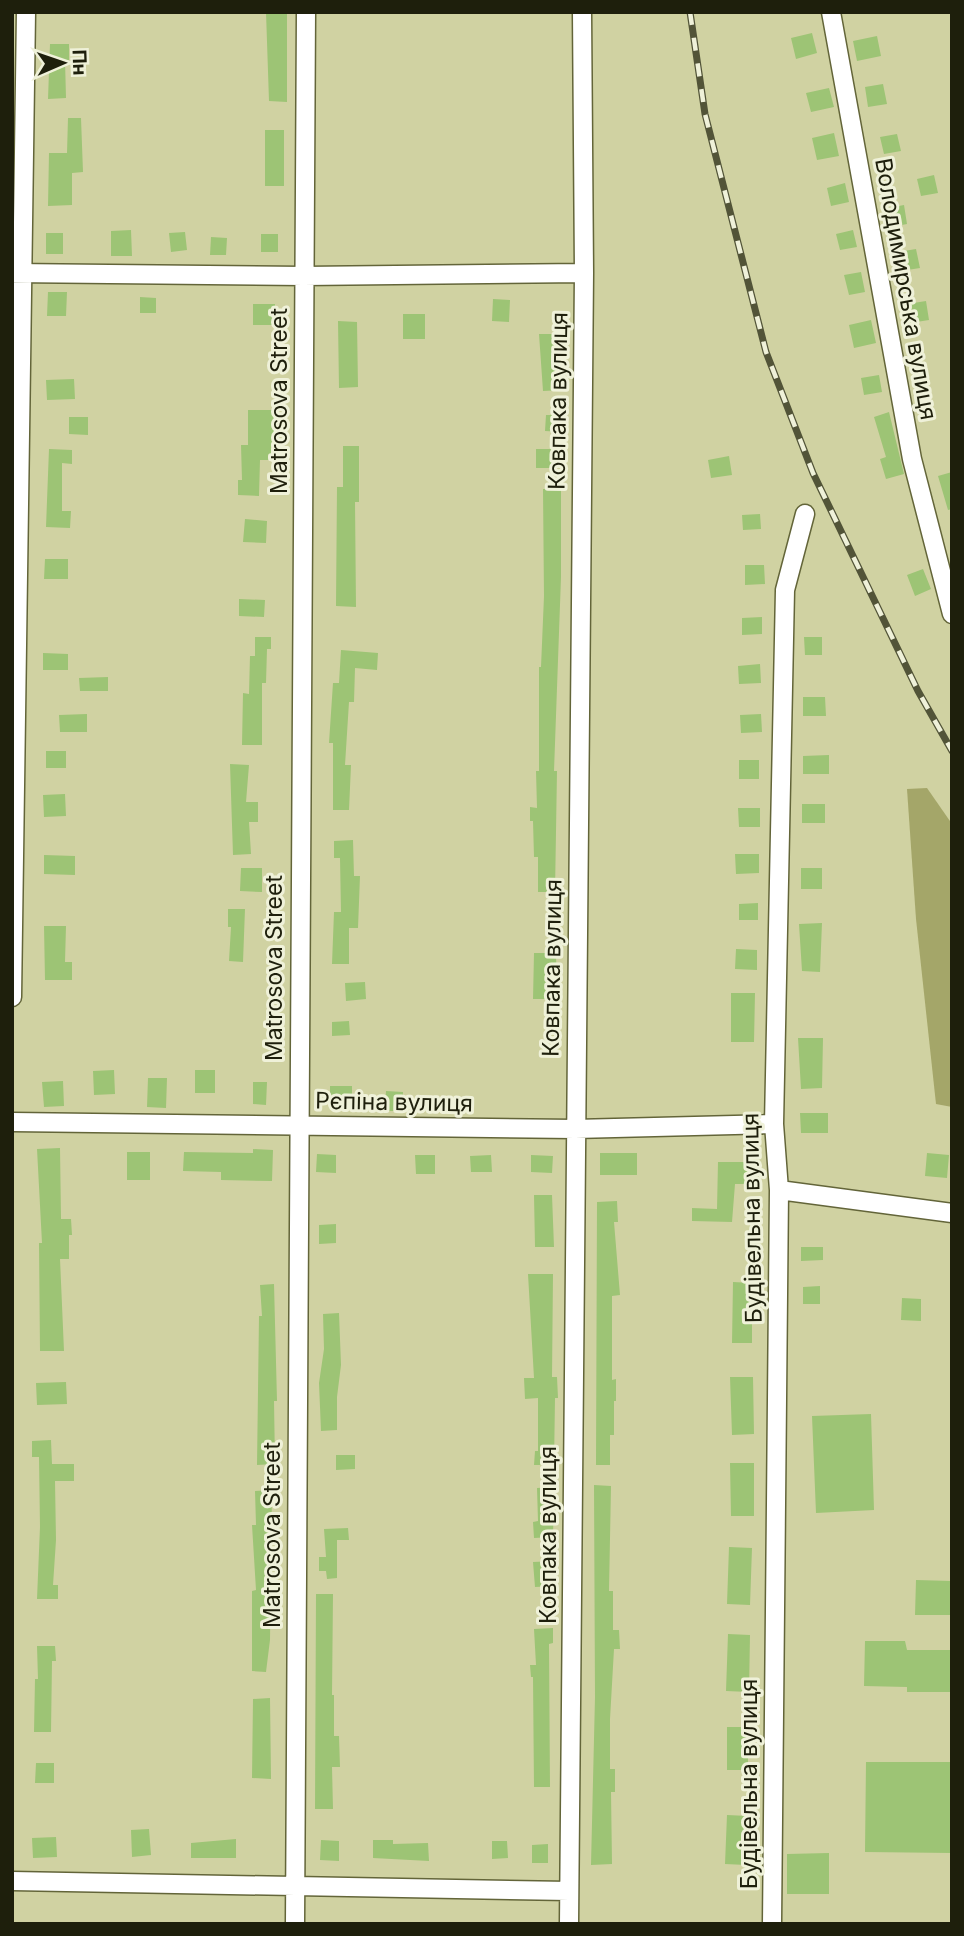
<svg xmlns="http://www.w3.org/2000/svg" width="964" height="1936" font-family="Inter,sans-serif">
	<rect width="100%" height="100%" fill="#d0d2a2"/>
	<path fill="#a4a669" d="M927,788L952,824V1107L936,1104L916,919L907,789Z"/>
	<path fill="#9dc475" d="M266,12H287V102L269,101Z
		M812,33L817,53L796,59L791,38Z
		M877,36L881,56L857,61L853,41Z
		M50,44H69V60H65L66,98L48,99Z
		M883,84L887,104L868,107L865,87Z
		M829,88L834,107L811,112L806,93Z
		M68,118H81L83,172L72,173V205L48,206L49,153H67Z
		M265,130H284V186H265Z
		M834,133L839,156L817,160L812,138Z
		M897,134L901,151L884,154L880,137Z
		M934,175L938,193L921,196L917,179Z
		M845,183L849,202L831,206L827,188Z
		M904,205L907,224L891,227L888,208Z
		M131,230L132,256H111V231Z
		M853,230L857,247L840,250L836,234Z
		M185,232L187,250L171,252L169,233Z
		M46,233H63V254H46Z
		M261,234H278V252H261Z
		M211,237L227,238L226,255H210Z
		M916,249L920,268L901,271L898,252Z
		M861,272L865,292L849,295L844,275Z
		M48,292H67L66,316H47Z
		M140,297L156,298V313H140Z
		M493,299L510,300L509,322L492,321Z
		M926,301L929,320L910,323L907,304Z
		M253,304H275V325H253Z
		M403,314H425V339H403Z
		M871,320L876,343L854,348L849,325Z
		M338,321L357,322L358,387L339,388Z
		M539,334H564L563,390L543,391Z
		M879,375L882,392L864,395L861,378Z
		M74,379L75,399L47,400L46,380Z
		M248,410H277V434H272L273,460H260L259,496L238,495V480H242L241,445H248Z
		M889,412L904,474L886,479L880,459L886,457L874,417Z
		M546,415H564L563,432L545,431Z
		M69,417H88V435L69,434Z
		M343,446H359V502H355L356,607L336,606L337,487H343Z
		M49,449L72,450V464L62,463V511H71L70,528L46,527Z
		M536,449H552V468H536Z
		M729,456L732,475L711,478L708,460Z
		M952,472V509L948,510L938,476Z
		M543,489H561V577L554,771H557L555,892H538V857H534L533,821H530V807L537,808L536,771H539V667H541L544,596Z
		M760,514L761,529L743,530L742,515Z
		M245,519L267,521L266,543L243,542Z
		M45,559H68V579H44Z
		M745,565H764L765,584L745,585Z
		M923,569L931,589L915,596L907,575Z
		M239,599L265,600L264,617L239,616Z
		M762,617V634L742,635V618Z
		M255,637H271V649H267L266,683H262V745H242L243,693L249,694L250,656H255Z
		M804,637H822V655H805Z
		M341,650L378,653L377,670L355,668L354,702H349L345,765H351L349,810H333V743H329L333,683H339Z
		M43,653L68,654V670H43Z
		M760,664L761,683L739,684L738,666Z
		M108,677V691H80L79,678Z
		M803,697H825L826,716H803Z
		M87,714V732H60L59,715Z
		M761,714L762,732L741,733L740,715Z
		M46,751H66V768H46Z
		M829,755V774H803V756Z
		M739,760H759V779H739Z
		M230,764L249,765L246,802H258V822H249L251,854L233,855Z
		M65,794L66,816L44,817L43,795Z
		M802,804H825V823H802Z
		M738,808H760V827H739Z
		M353,840L354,876H360L358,928H349V964H332L334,912H341L340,858H334V841Z
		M735,854H759V873L736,874Z
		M44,855L75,856V875L44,874Z
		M241,868H262V892L240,891Z
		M801,868H822V889H801Z
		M758,903V920H739V904Z
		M228,909H245L243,962L229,961L231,927H228Z
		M822,923L820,972L802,971L799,924Z
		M44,926H66L65,962H72V980H45Z
		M736,949L757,950V970L735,969Z
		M534,953H556L557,999H533Z
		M365,982L366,999L346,1001L345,983Z
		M731,993H755L754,1042H731Z
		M349,1021L350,1035L332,1036V1022Z
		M798,1038H823L822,1088L801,1089Z
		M114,1070L115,1094L94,1095L93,1071Z
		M195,1070H215V1093H195Z
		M148,1078H167L166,1108L147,1107Z
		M63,1081L64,1106L44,1107L42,1082Z
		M253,1082H267L266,1105L253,1104Z
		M330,1086H352V1102H330Z
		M386,1091L403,1092L402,1111H385Z
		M800,1113H828V1133H801Z
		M60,1148L61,1219H71L72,1235H69V1259H60L64,1351H40L39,1243H42L37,1149Z
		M253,1149L273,1150L272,1181L221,1180V1172L183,1171L184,1152L253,1153Z
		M127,1152H150V1180H127Z
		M600,1153H637V1175H600Z
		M927,1153L949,1155L947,1178L925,1176Z
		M317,1154L336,1155V1173L316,1172Z
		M415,1155H435V1174H416Z
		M491,1155L492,1172H471L470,1156Z
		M531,1155L553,1156L552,1173L531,1172Z
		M718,1162H754V1184H735L732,1222L692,1221V1208L717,1209Z
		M534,1195H552L554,1247H535Z
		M617,1201L618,1222H614L620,1295L612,1296V1380L616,1379V1401H614V1435H610V1465H596L597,1202Z
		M336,1224V1243L319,1244V1225Z
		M801,1247H823V1260L801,1261Z
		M528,1274H553L552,1377H557L558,1398H555L554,1465H534L535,1451H538V1398L525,1399L524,1378H534Z
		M733,1282L752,1283V1343H732Z
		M274,1284L277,1401H274L275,1464L257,1465L259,1316H262L260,1285Z
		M820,1286V1304H803V1287Z
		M902,1298L921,1299V1321L901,1320Z
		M339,1313L341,1365L337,1397V1430L321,1431L319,1383L324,1349L323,1314Z
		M730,1377H753L754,1434L732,1435Z
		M66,1382L67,1404L37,1405L36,1383Z
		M871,1414L874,1510L816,1513L812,1416Z
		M51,1440L52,1464H74V1481H55L56,1540L53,1585H58V1599H37L40,1527L39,1457H32V1441Z
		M336,1455H355V1469L336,1470Z
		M730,1463H754V1516H731Z
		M594,1485L611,1486L609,1591H613V1630H619L620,1649H614L610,1719V1769H615V1792H611L612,1864L591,1865L595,1697Z
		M554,1487L553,1537L534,1538L533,1522L538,1521L537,1488Z
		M272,1490L270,1640L266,1672L252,1671V1591L256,1590L252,1525H256L255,1491Z
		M348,1528L349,1540H337V1578L327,1579L326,1571H319V1557H326L324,1529Z
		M729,1547L752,1548L750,1605L727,1604Z
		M554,1561L555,1586L535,1587L533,1562Z
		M916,1580L952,1581V1615H915Z
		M316,1594H333L332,1695H334V1736H339L340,1767H332L333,1809H315Z
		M553,1628V1643L549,1644L550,1787H534L533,1677H531L530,1665H536L534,1629Z
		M728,1634L750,1635L749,1692L726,1691Z
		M865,1641H905L907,1650H952V1692H907V1687L864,1686Z
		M37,1646H55L56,1661H52L51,1732H34L35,1679H38Z
		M270,1698L271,1779L252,1778L253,1699Z
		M727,1727H748V1770H727Z
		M866,1762H952V1853L865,1852Z
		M36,1763H54V1783H35Z
		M727,1815L748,1816L746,1865L725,1864Z
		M149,1829L151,1855L132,1857L131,1830Z
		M56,1837L57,1857L33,1858L32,1838Z
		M236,1839V1858H191V1843Z
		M321,1840L339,1841V1861L320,1860Z
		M373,1840H393V1844L428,1843L429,1861L373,1858Z
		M492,1841H507L508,1858L492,1859Z
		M548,1844V1863H532V1845Z
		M829,1853V1894H787V1854Z"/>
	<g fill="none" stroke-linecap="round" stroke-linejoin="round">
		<defs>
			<path id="street" d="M831,12L912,459L952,614
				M12,273L304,276L584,273
				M12,997L26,12
				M12,1122L575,1129L774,1124
				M779,1190L952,1213
				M12,1881L569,1891
				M295,1924L306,12
				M569,1924L584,273L582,12
				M772,1924L779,1190L774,1124L785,590L805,514"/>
		</defs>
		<use href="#street" stroke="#636539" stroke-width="21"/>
		<use href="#street" stroke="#fff" stroke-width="18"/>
		<defs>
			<path id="rail" d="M690,12L705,114L766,352L813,473L918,691L952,751"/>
		</defs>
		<use href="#rail" stroke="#525438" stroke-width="7"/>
		<use href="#rail" stroke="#eff1d9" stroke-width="4.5" stroke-dasharray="13" stroke-linecap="butt"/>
	</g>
	<g text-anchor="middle" stroke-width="6" stroke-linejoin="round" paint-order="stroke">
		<g font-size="23" fill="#1e1f0c" stroke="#eff1d9">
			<text transform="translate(906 289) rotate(80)" y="8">Володимирська вулиця</text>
			<text transform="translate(279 401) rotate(-90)" y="8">Matrosova Street</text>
			<text transform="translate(558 401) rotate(-89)" y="8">Ковпака вулиця</text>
			<text transform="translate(274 968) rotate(-90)" y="8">Matrosova Street</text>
			<text transform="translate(552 968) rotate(-89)" y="8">Ковпака вулиця</text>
			<text transform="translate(394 1102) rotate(1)" y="8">Рєпіна вулиця</text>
			<text transform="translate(752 1218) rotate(-91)" y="8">Будівельна вулиця</text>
			<text transform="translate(272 1535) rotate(-90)" y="8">Matrosova Street</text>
			<text transform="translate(548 1535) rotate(-90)" y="8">Ковпака вулиця</text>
			<text transform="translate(749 1784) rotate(-90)" y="8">Будівельна вулиця</text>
		</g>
	</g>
	<rect width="964" height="1936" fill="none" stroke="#1e1f0c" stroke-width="28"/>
	<g transform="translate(63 63) rotate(88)" stroke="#eff1d9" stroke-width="5" paint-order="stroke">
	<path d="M0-5L12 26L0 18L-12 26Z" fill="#1e1f0c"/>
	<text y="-10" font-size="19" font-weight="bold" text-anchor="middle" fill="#1e1f0c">Пн</text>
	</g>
</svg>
